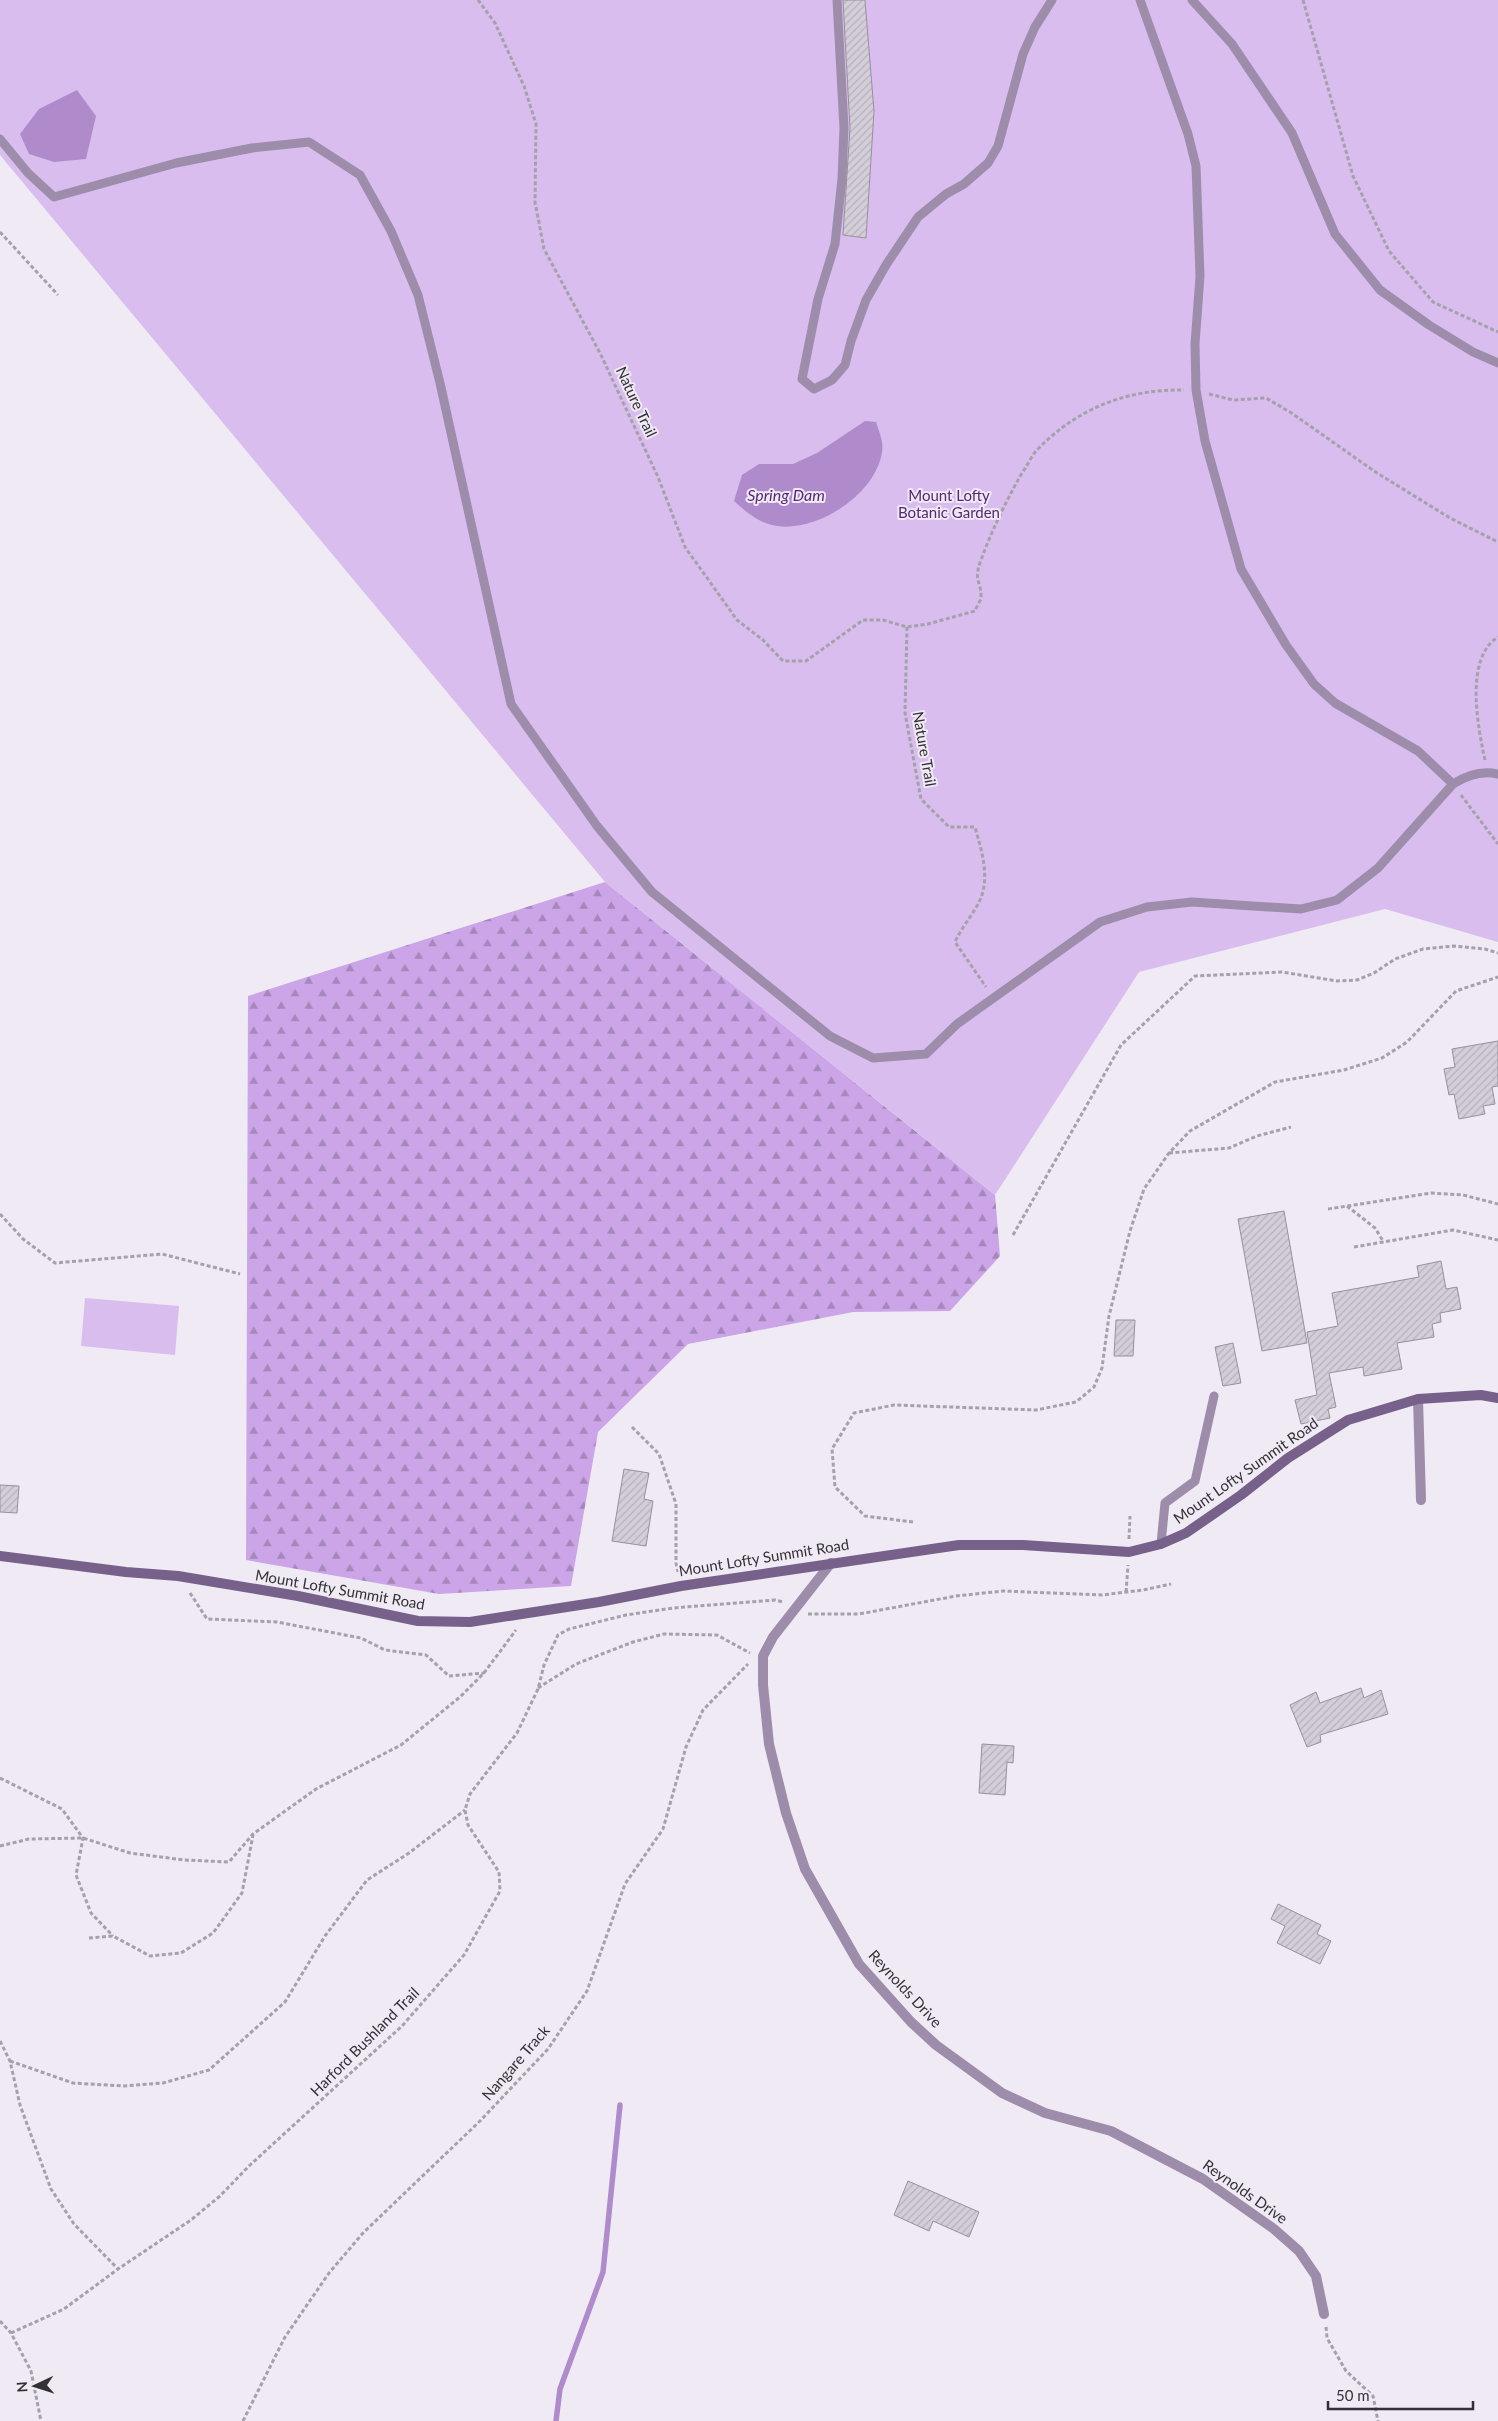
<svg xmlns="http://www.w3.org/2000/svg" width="1498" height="2421" font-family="Lato,sans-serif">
	<defs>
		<pattern id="forest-firs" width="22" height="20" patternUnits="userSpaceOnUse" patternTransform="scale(1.25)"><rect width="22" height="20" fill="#cba5e7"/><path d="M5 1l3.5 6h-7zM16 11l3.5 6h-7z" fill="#a587bc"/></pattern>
		<pattern id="building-hatch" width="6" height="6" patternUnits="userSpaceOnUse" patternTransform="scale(1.25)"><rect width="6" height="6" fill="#d3ced8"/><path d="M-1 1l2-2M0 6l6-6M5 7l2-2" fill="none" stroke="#b6b1ba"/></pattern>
	</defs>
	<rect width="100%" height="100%" fill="#efeaf4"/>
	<path fill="url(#forest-firs)" d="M605,882L995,1195L1000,1256L950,1311L853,1312L688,1344L598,1432L571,1586L439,1594L246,1560L248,996Z"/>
	<path fill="#d8bdee" d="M0,0H1498V942L1385,909L1139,972L995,1195L605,882L0,155Z
		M85,1298L179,1306L175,1355L81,1346Z"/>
	<path fill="#af8bcb" d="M77,90L96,116L86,159L54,162L29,154L20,134L39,109Z
		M865,421L876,422C879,432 884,442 882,452C876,494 818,532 777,526C760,524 746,512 734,501L742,475L759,464H793L817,453Z"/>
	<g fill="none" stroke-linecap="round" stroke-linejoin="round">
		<path stroke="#af8bcb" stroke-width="5.5" d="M556,2421L560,2389L603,2272L620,2105"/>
	</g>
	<path fill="url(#building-hatch)" stroke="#96919b" d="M843,0H865L874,111L866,238L843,235L850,128Z
		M1498,1041V1086L1492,1087L1495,1104L1483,1106L1485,1114L1459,1119L1454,1094L1449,1095L1444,1069L1455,1067L1452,1049Z
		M1284,1211L1307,1343L1262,1351L1238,1219Z
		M1441,1261L1446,1289L1457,1287L1461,1309L1440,1313L1441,1322L1432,1324L1434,1337L1397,1343L1402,1369L1364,1376L1363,1367L1329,1373L1336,1407L1328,1409L1330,1418L1301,1424L1295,1400L1317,1395L1307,1332L1338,1326L1332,1293L1419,1277L1417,1266Z
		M1116,1320H1135L1133,1356H1114Z
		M1233,1343L1241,1383L1223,1386L1215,1347Z
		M624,1469L649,1473L644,1499L653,1501L646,1546L612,1541Z
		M0,1485L19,1486L17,1513L0,1512Z
		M1361,1688L1364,1698L1381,1690L1388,1714L1320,1735L1321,1742L1307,1747L1290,1705L1316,1692L1320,1703Z
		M982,1744L1014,1746L1013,1763L1007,1762L1005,1795L979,1793Z
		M1278,1904L1321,1925L1317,1934L1331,1941L1320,1964L1277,1943L1285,1926L1271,1919Z
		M908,2181L979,2212L969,2237L933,2221L929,2231L894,2215Z"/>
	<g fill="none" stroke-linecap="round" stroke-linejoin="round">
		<path stroke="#a5a1a8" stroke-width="3" stroke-dasharray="4 2.5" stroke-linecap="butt" d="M478,0L495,23L524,86L536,124L535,202L544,249L600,353L658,477L685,547L737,620L763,640L783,661H806L863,620H883L907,627L928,624L975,611C976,607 981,601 981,597C981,579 973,582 981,560C992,530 1006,501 1022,473C1027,466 1031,457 1036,451C1076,409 1126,389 1184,390
			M1303,0L1353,176L1389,251L1433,302L1498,332
			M0,232L58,295
			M1209,394L1233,400L1266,398L1290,412L1377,473L1450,518L1498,542
			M907,627L905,713L921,799L949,827H975C981,850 989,871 982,895C977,910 962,926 955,942L986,987
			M1485,760C1478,728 1464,658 1498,637
			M1461,795L1498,844
			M1169,1153L1229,1148L1257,1136L1291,1127
			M1347,1206L1375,1228L1383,1241
			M1328,1209L1431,1193L1463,1195L1498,1204
			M0,1214L23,1239L55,1263L162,1254L240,1274
			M1013,1235L1121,1045L1195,976L1282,972L1337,981L1357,980L1374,973L1395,959L1423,949L1454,946L1485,949L1498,953
			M1354,1247L1453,1230L1498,1240
			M632,1427L659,1454L676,1504V1563L678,1572
			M913,1522L865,1516L835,1487L832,1449L854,1413L894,1405L1036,1410L1076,1402L1094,1387L1102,1368L1109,1316L1130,1231L1144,1189L1169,1153L1190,1131L1275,1082L1344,1070L1382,1058L1407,1042L1456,991L1498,977
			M1129,1539L1130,1516
			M1126,1592L1128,1565
			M190,1593L207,1619L277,1622L361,1638L385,1650L426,1655L449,1676L484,1673
			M808,1614H859L956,1596L1003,1591L1102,1595L1143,1590L1171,1584
			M538,1688L576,1664L633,1642L664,1634L717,1635L750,1653
			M0,1778L62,1809L83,1838L76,1875L91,1913L113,1936
			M0,1846L29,1839L83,1838L130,1853L184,1860L229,1862L253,1834L316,1789L401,1745L460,1697L484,1673L516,1630
			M89,1938L113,1936L150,1956L181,1953L213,1933L242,1893L253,1835
			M0,2041L10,2061L20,2105L51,2189L74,2224L118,2269
			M10,2061L73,2083L123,2086L163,2083L209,2070L285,2002L325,1936L367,1880L409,1853L465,1810
			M0,2321L11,2333L31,2371L41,2421
			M1326,2327L1327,2338L1346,2371L1373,2396L1378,2421
			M11,2333L64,2309L118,2269L191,2220L220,2196L249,2166L402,2026L464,1955L500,1891L499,1872L468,1825L465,1810L470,1794L517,1733L538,1689L544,1665L558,1635L569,1629L626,1615L673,1608L775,1600L783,1602
			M243,2421L285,2337L329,2273L363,2233L480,2121L548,2049L587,1991L625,1884L663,1829L686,1747L703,1710L748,1664"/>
		<path stroke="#9d8daa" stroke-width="9" d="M837,0L844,128L842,179L835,244L818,299L802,379L814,389L832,380L845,365L851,341L866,300L886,265L918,217L946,194L964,184L988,163L998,146L1023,54L1035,27L1052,0
			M1140,0L1188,134L1196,166L1200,276L1195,344L1196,390L1205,441L1241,569L1286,645L1314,684L1335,703L1418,751L1453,784
			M1192,0L1232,44L1292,133L1335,234L1380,290L1429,325L1473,352L1498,363
			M0,139L28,173L54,197L176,163L252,148L309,142L360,175L391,231L418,295L440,383L511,704L597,826L652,892L830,1036L873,1058L926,1054L957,1024L1100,922L1147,907L1192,902L1301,909L1337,900L1378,868L1453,784C1467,775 1481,770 1498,774
			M1161,1544L1165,1503L1195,1481L1214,1396"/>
		<path stroke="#9d8daa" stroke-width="10" d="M1418,1399L1421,1500
			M831,1563L773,1637L763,1656V1685L769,1744L786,1813L805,1869L859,1964L911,2022L936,2045L1002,2093L1045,2113L1111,2131L1203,2179L1274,2229L1299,2251L1316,2276L1324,2314"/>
		<path stroke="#776089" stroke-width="10" d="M0,1556L126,1572L178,1576L298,1596L418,1621L470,1622L599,1602L681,1586L959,1545H1023L1129,1552L1161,1544L1186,1533L1241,1495L1288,1458L1348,1420L1418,1399L1481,1395L1498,1398"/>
	</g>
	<g text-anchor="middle" stroke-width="4" stroke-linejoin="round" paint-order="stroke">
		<g font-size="15" fill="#333135" stroke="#efeaf4">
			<text transform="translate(636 402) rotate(65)" y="5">Nature Trail</text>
			<text transform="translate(924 749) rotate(80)" y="5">Nature Trail</text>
			<text transform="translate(1246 1471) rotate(-35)" y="5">Mount Lofty Summit Road</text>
			<text transform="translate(764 1558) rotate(-9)" y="5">Mount Lofty Summit Road</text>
			<text transform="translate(340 1590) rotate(10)" y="5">Mount Lofty Summit Road</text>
			<text transform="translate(905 1989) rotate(47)" y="5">Reynolds Drive</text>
			<text transform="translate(365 2042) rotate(-45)" y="5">Harford Bushland Trail</text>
			<text transform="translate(516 2063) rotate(-49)" y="5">Nangare Track</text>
			<text transform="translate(1245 2192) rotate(35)" y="5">Reynolds Drive</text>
		</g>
		<g font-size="15" fill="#572774" stroke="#efeaf4">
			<text x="949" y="501">Mount Lofty<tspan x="949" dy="17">Botanic Garden</tspan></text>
		</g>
		<g font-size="16" font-style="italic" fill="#562774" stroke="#efeaf4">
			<text x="786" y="501">Spring Dam</text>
		</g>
	</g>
	<g transform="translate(35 2386) rotate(266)" stroke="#efeaf4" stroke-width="4" paint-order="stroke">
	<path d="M0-4L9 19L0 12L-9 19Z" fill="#333135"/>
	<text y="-8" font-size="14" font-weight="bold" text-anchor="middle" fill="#333135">N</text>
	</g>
	<path d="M1328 2401v8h145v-8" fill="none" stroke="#333135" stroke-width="2.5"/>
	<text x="1336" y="2401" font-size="15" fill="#333135" stroke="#efeaf4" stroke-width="4" paint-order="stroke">50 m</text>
</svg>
